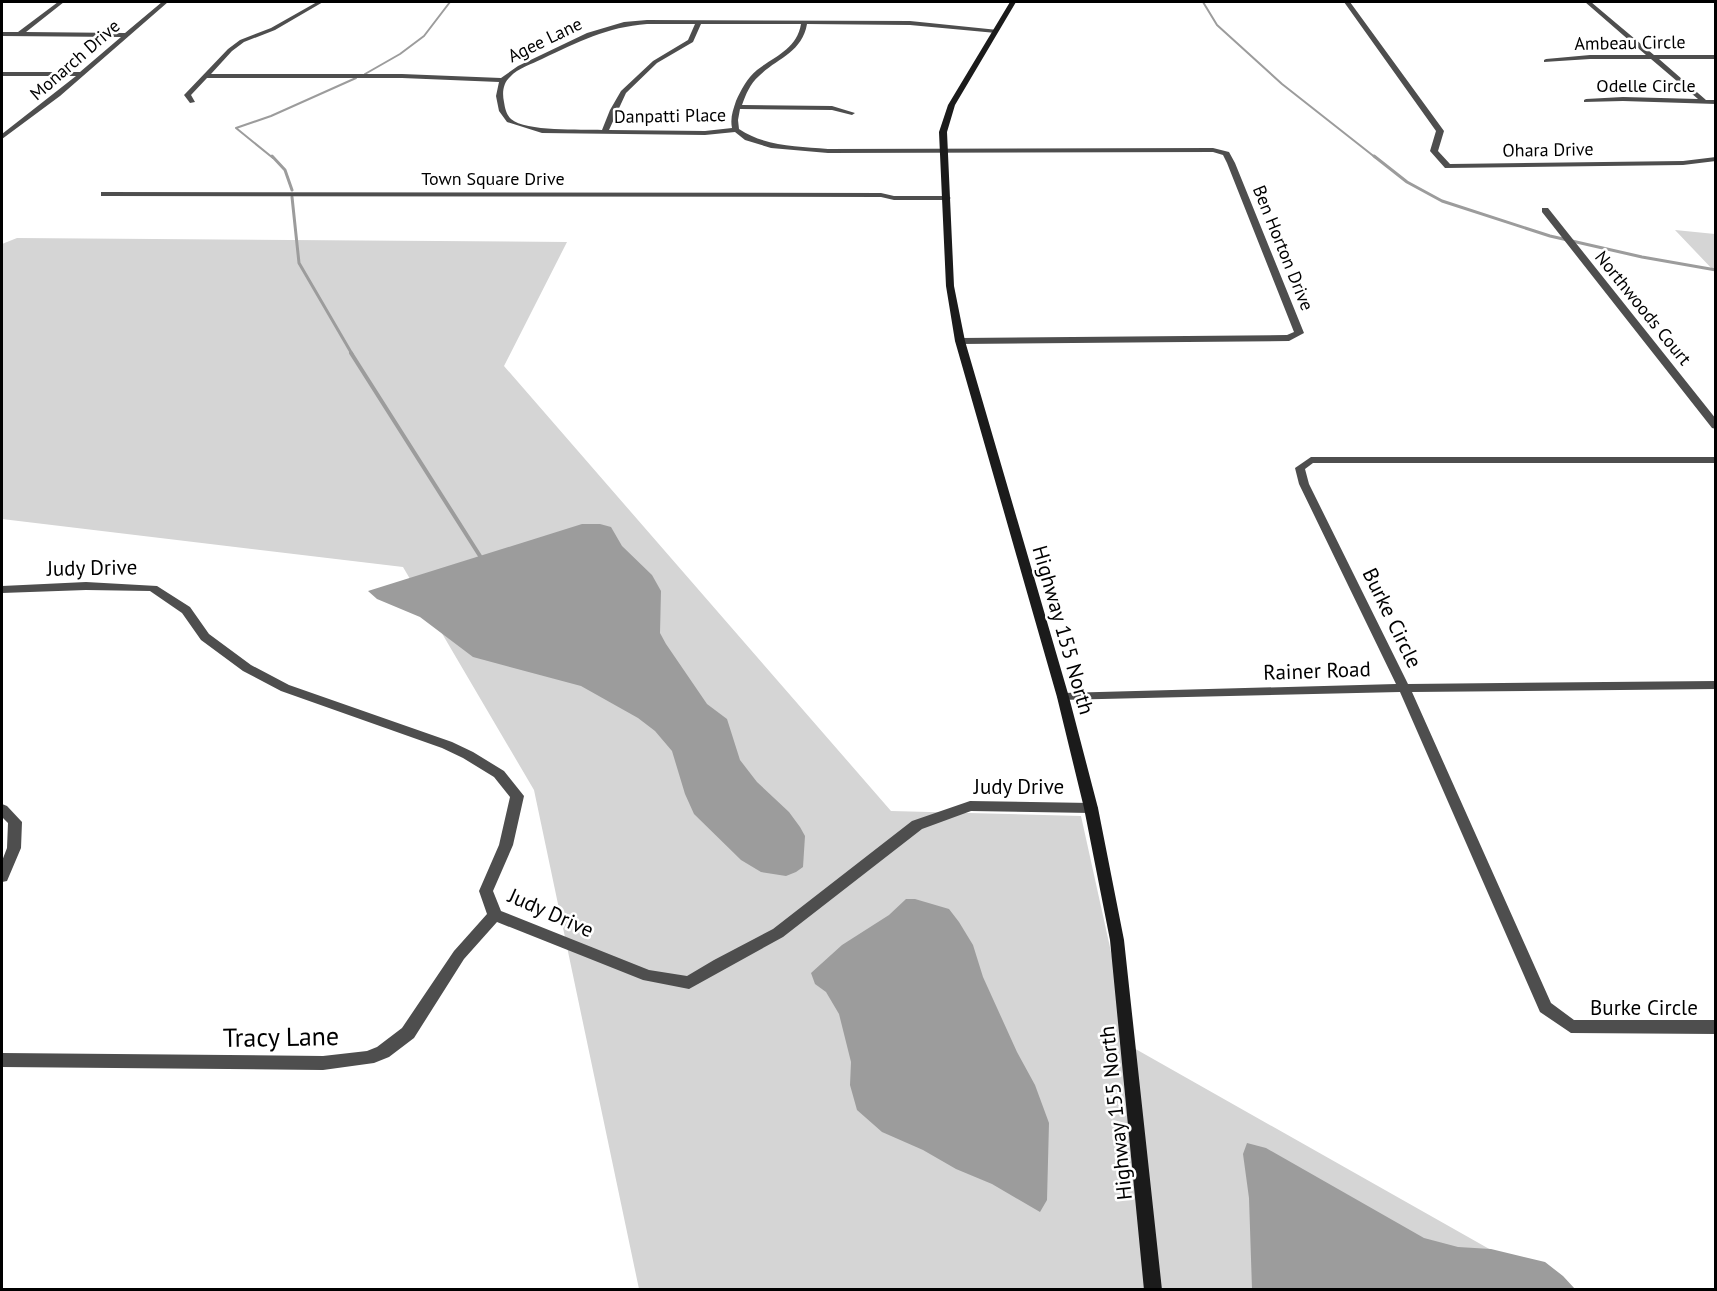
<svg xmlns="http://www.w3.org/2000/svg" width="1717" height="1291" font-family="'PT Sans',sans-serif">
	<rect width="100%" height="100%" fill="#fff"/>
	<path fill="#d5d5d5" d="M1675,230L1715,234V272Z
		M17,238L567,242L504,366L891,811L1081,816L1132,1047L1560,1289H639L534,790L403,567L2,519V244Z"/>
	<path fill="#9c9c9c" d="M582,524H600L611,527L622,546L652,575L661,591L660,633L666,644L707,704L727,719L740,760L757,782L789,812L800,827L805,836L803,867L796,872L786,876L761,872L741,860L694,814L685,794L672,751L655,731L638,718L581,686L473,657L420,617L377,599L368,591Z
		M906,899H915L949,909L959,922L973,945L983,977L1017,1052L1035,1085L1049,1123L1047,1200L1040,1212L992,1184L956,1169L923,1150L882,1132L857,1110L850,1085L851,1062L839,1014L826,992L815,984L811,973L842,945L889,915Z
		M1247,1143L1266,1148L1424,1238L1458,1247L1491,1249L1545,1262L1563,1276L1575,1289H1252L1249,1198L1243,1154Z"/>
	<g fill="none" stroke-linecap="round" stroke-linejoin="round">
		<path stroke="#9c9c9c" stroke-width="2" d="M1203,2L1217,25L1282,84L1376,158
			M365,74L400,54L424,36L450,2
			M273,158L236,128L271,116L356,78"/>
		<path stroke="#9c9c9c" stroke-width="3" d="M272,156L285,170L292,190
			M1374,156L1407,182L1442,201L1550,236L1642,257L1716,270
			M292,197L299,263L352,354"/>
		<path stroke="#9c9c9c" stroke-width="4" d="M351,353L480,556"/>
		<path fill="#4e4e4e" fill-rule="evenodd" d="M58,2H64L26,32L125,33L162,2H168L60,96L2,139V134L76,76H2V72H80L121,37L2,36V32H18Z
			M317,2H323L275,30L244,42L232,51L211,74H402L501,78L518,66L587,33L624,22L647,20L910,21L998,30L996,33L910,25L807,24C802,53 777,58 759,76C750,84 746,94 742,105L832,106L855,113L852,115L832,110L740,109L738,120L739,129C766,147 797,146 828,149L1213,148L1229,152L1235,163L1304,333L1289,341L960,344L955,341L960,338L1287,335L1294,332L1227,163L1223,155L1213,152L828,153L771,148L745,140L735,132L705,135L542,133L507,122L499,111L496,96L499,82L402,78H207L191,95L195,102L190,103L184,95L185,94L228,49L240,40L271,28ZM647,24H695L688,40L653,61L621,91L610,110L602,130C581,129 526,132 511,119C506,114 505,108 504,102C502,93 503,83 510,77C518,68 532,64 542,59C578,42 607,27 647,24ZM701,24H801C797,49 775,56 757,70C747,78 741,90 736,101C733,110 730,118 732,128L705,131L609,130L626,93L657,63L693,42Z
			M1344,2H1350L1444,131L1438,151L1450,164L1683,161L1716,157V161L1683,165L1445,168L1430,151L1436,131Z
			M1585,2H1591L1654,55H1716V59H1659L1706,100H1716V104L1623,101L1584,102V100L1586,99L1623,97L1698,99L1651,59H1590L1544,62V60L1546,59L1590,55H1646Z
			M101,192L881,193L894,196H947L951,198L947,200H894L881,197L104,196H101Z
			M1542,208H1548L1716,419V429L1712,428L1542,212Z
			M1311,457H1716V463H1313L1305,469L1309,484L1408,684L1716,681V689L1412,692L1551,1003L1574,1020H1716V1034L1571,1033L1540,1012L1400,692L1059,700L1057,697L1059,694L1063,693L1396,684L1299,484L1295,468Z
			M86,582L157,586L190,607L209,634L251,665L289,685L452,742L473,752L504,771L524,796L513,845L493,891L501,911L649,970L687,976L714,960L773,929L912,821L970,801L1091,803L1096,805L1098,808L1096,811L1091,813L971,811L922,829L783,937L689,989L643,980L497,922L464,959L414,1038L389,1057L374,1063L323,1070L2,1067V1053L323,1056L367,1051L377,1047L402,1028L454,951L487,914L479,891L499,845L510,797L494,777L463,758L442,748L281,691L243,671L201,640L182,613L150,591L86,590L2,593V586Z
			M2,804L7,806L22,822L21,848L7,881L2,882V861L7,848L8,823L2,817Z"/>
		<path fill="#1b1b1b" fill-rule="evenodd" d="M1010,2H1016L955,105L947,132L954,286L965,341L1069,697L1098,808L1124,940L1162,1290H1144L1110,940L1084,808L1057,697L955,341L946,286L939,132L948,105Z"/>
	</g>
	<g text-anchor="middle" stroke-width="5" stroke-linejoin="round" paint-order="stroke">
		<g font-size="18" fill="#000" stroke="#fff">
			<text transform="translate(545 40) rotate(-26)" y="6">Agee Lane</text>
			<text transform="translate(1630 43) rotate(-1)" y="6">Ambeau Circle</text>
			<text transform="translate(75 60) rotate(-41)" y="6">Monarch Drive</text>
			<text x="1646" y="92">Odelle Circle</text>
			<text transform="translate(670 116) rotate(-1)" y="6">Danpatti Place</text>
			<text transform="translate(1548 150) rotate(-1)" y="6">Ohara Drive</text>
			<text x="493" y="185">Town Square Drive</text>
			<text transform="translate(1283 248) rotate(68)" y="6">Ben Horton Drive</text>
			<text transform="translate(1643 308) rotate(51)" y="6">Northwoods Court</text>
		</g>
		<g font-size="21" fill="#000" stroke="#fff">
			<text transform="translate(92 568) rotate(-1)" y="7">Judy Drive</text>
			<text transform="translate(1392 618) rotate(64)" y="7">Burke Circle</text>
			<text transform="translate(1063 630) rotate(74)" y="7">Highway 155 North</text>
			<text transform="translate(1317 671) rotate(-2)" y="7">Rainer Road</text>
			<text x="1019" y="794">Judy Drive</text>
			<text transform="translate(551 913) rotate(24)" y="7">Judy Drive</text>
			<text x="1644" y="1015">Burke Circle</text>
			<text transform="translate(1116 1113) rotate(-96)" y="7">Highway 155 North</text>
		</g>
		<g font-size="26" fill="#000" stroke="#fff">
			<text transform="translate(281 1037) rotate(-1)" y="9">Tracy Lane</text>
		</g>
	</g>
	<rect width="1717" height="1291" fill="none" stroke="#000000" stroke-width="6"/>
</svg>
